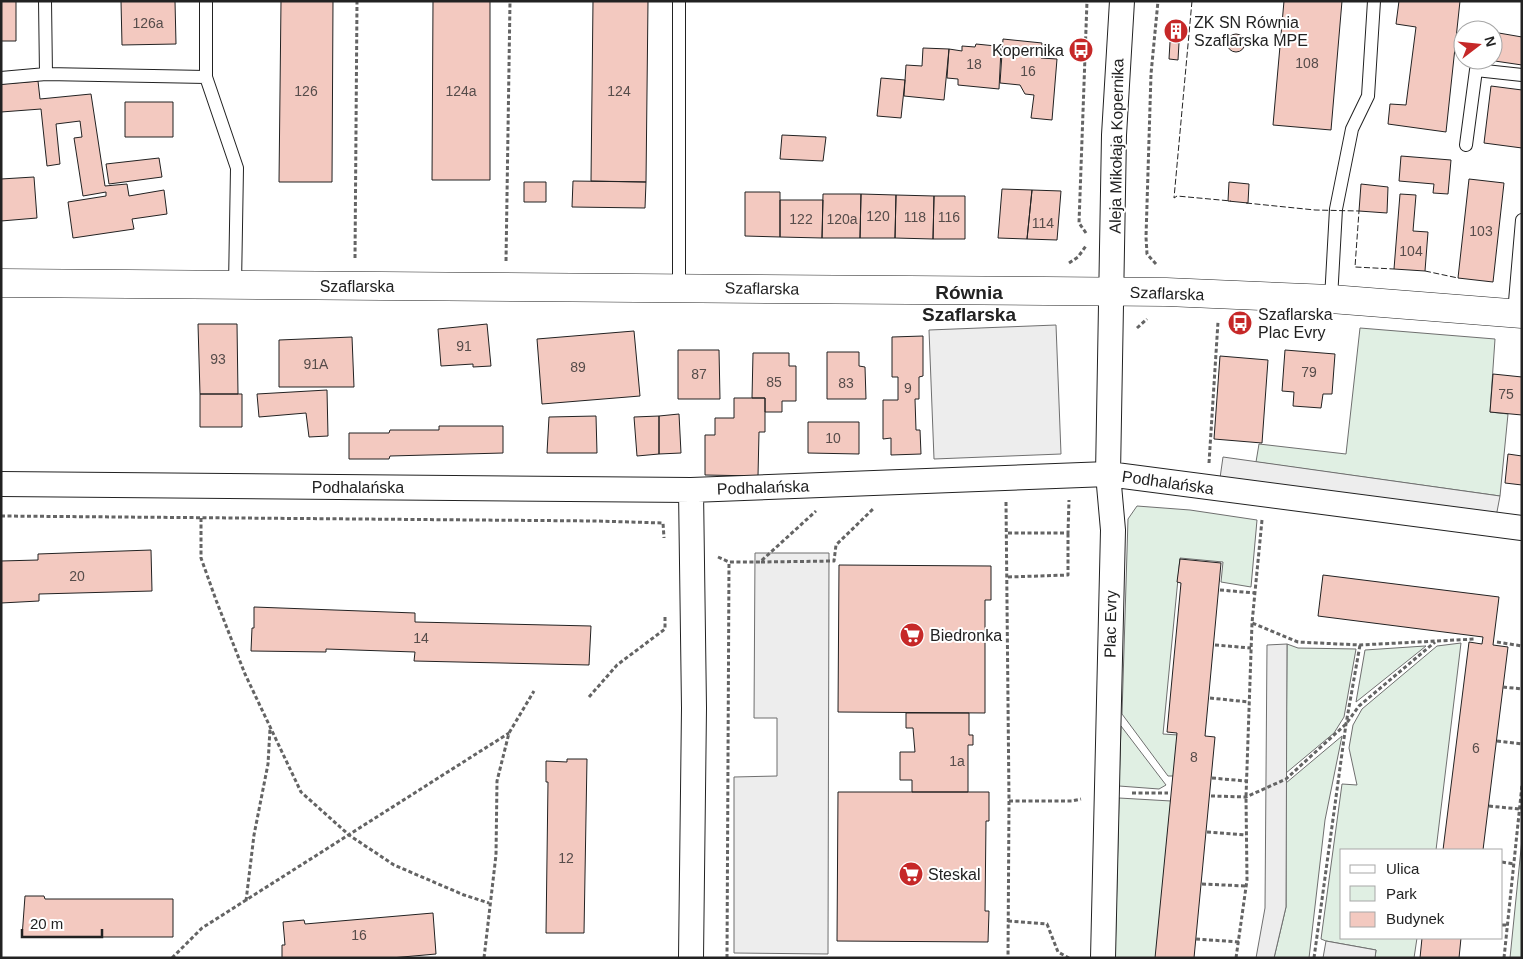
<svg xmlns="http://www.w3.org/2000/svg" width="1523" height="959" font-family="Helvetica,sans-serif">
	<rect width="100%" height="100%" fill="#fff"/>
	<path fill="#e0efe3" stroke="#6f6f6f" d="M1360,328L1495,339L1490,412L1508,414L1500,496L1256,462L1259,444L1346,454Z
		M1137,506L1190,510L1257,520L1251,587L1221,582L1223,562L1180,558L1163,734L1178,735L1174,776H1168L1122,714L1128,519Z
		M1461,643L1436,850H1342V938H1417L1414,958H1375L1376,950L1326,941L1321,939L1342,784L1357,785L1349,748L1353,725L1362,709L1437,646Z
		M1287,644L1298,648L1356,649L1344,717L1334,733L1286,773Z
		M1425,646H1426L1356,702L1365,650Z
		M1121,726L1166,785L1159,789L1119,786Z
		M1342,736L1325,820L1309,958H1274L1286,907V783Z
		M1119,798L1171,801L1156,958H1115Z
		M1522,839V958H1510Z"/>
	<path fill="#ededed" stroke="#6f6f6f" d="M1056,325L1061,454L934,459L929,330Z
		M1223,457L1500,496L1496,517L1220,478Z
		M755,553H829L828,954L734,953V777L777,776V718H754Z
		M1287,644L1286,907L1274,958H1256L1265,908L1267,645Z
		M1326,941L1376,950L1375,958H1323Z"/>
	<path fill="#f3c9c0" stroke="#222" d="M1,1H16V41H1Z
		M121,1H175L176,44L122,45Z
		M281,1H333L332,182H279Z
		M433,1H490V180H432Z
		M593,1H648L646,182L591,181Z
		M1284,1H1342L1331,130L1273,125Z
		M1399,1H1460L1446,132L1388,124L1390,104L1406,105L1416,27L1396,24Z
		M1171,22L1181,23L1180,41L1170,40Z
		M1493,32L1522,37V65L1488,60H1493Z
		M1227 43a9 9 0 1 1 18 0a9 9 0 1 1-18 0Z
		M1003,39L1042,43L1041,58L1057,59L1052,120L1031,118L1034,95L1025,94L1020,85L1000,83Z
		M1170,42L1179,43L1178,60L1169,59Z
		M976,44L996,46L1001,49L999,89L958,85V79L947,78L949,49L962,51V46L975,47Z
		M923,48L949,49L944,100L904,96L906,65L922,66Z
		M881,78L905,80L901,118L877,116Z
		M38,81L40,99L91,94L105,186L127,184L129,196L164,190L167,214L132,219L134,229L73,238L68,202L106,196V192L83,196L74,138L82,137L80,121L56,124L60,164L47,166L41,109L1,112V84Z
		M1491,86L1522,90V148L1484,143Z
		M125,102H173V137H125Z
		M782,135L826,137L823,161L780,159Z
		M1401,156L1451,160L1448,194L1433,193L1434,184L1399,181Z
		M159,158L162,177L109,184L106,164Z
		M34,177L37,218L1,221V179Z
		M1469,179L1504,183L1493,282L1458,278Z
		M573,181L646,182L645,208L572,207Z
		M524,182H546V202H524Z
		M1229,182L1249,184L1248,203L1228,201Z
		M1361,184L1388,187L1387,213L1359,211Z
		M1002,189L1032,190L1027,239L998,238Z
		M1032,190L1061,191L1057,240L1027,239Z
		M745,192H780V237L745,236Z
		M823,194H861L860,238H822Z
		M861,194L896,195L895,238H860Z
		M1400,194L1416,195L1413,231L1428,232L1425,271L1394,269Z
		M896,195L934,196L933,239L895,238Z
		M934,196H965V239H933Z
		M780,200H823L822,238L780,237Z
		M198,324H237L238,394H200Z
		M487,324L491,366L473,367V364L441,366L438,329Z
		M634,331L640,396L542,404L537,339Z
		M923,336V376L919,377V399H915L916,430H920L921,454L891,455V438L883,439V400H898V377H892V337Z
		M352,337L354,387H279V340Z
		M678,350H719L720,399H678Z
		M1285,350L1335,354L1332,394H1323L1321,408L1293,406L1294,392L1282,391Z
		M827,352H859V366L865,367L866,399H827Z
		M753,353H789V366H796V401H782V412H765V398H752Z
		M1220,356L1268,360L1262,443L1214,439Z
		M1493,374L1522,377V415L1490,412Z
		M327,390L328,436L309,437L306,413L259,417L257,394Z
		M200,394H242V427H200Z
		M734,398H765V432H759L758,476L705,475V435H715V418H734Z
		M679,414L681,453L659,454V416Z
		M596,416L597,453H547L549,417Z
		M659,416V454L637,456L634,417Z
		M808,422H859V454L808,453Z
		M439,426H503V453L390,456L389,459H349V433H389L390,430H439Z
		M1508,454L1522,456V485L1505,483Z
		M151,550L152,591L39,594V601L1,603V561L38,560V554Z
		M1180,559L1221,563L1205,736L1215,737L1194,958H1155L1177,733L1167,732L1181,583L1177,582Z
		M839,565L991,566V600H985V713L838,712Z
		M1323,575L1499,597L1493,645L1508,647L1483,850H1443L1469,642L1482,644L1483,637L1318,616Z
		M254,607L415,613V622L591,626L589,665L414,661L415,652L326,649V652L251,651L252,628H254Z
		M906,713H969V735H973V745H968V792H912V780H900V752H915L913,728H906Z
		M567,759H587L584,933H546L548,782H546V761L567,762Z
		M838,792H989V821H986L985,911H989L988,942L837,941Z
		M25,896H44L45,899H173V937H22Z
		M433,913L436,954L391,958H282V945H285L283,922L304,920L305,924Z
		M1422,938H1461L1459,958H1420Z"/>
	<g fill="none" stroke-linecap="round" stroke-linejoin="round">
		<defs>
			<path id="service" d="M45,1L46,74
				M206,77V1
				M1,78L46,74L206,77L237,168L235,285
				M1466,145L1476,70L1522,75
				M679,287V1
				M1331,299L1336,209L1352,129L1368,96L1374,1
				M1514,313L1522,220"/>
			<path id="minor" d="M1,484L691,490L1108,474L1522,528
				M691,958L694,708L691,490
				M1103,958L1113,530L1108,474L1114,135L1122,1"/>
			<path id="tertiary" d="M1,283L1166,292L1331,299L1522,314"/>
		</defs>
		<use href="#service" stroke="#222" stroke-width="14"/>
		<use href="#minor" stroke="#222" stroke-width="26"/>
		<use href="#tertiary" stroke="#222" stroke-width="29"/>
		<path stroke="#646464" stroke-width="3" stroke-dasharray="4 2.5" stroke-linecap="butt" d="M1086,233L1079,223L1087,1
			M355,258L357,1
			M506,261L510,1
			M1069,263L1078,257L1086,246
			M1156,264L1147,254L1146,237L1151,74L1158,1
			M1137,328L1147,319
			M1209,463L1218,322
			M1006,502L1009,801L1008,958
			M1,516L596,521L663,523L664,538
			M201,518V558L216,600L245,674L301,792L349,835L394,865L464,895L489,903
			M1262,520L1252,623L1298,642L1360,645L1475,639
			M1008,533H1068L1069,500
			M718,557L729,562H760L816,511
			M761,562L834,561L836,545L873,509
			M1008,577L1068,575V533
			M1220,590L1255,593
			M1497,642L1522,646
			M1215,645L1251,648
			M1503,687L1522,689
			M589,697L617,665L665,629V617
			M1210,698L1249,702
			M1497,741L1522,744
			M1212,778L1246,781
			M1132,793H1168
			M1211,796L1246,797L1286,779L1346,724L1359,706L1435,642
			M1009,801H1072L1081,799
			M1489,806L1519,809
			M1207,832L1246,835
			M1502,862L1514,864
			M1202,884L1246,886
			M246,901L254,835L268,764L270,729
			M1008,921L1047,924L1058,952L1069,958
			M1502,925H1507
			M1196,939L1239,942
			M172,958L202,928L509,733
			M484,958L496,855L497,781L509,733L534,691
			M727,958L729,562
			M1236,958L1247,880L1246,797L1252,623
			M1314,958L1346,724L1360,645
			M1504,958L1522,785"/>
		<use href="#service" stroke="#fff" stroke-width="12"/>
		<use href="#minor" stroke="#fff" stroke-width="24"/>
		<use href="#tertiary" stroke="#fff" stroke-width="28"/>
		<path stroke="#222" stroke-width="1" stroke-dasharray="6 2.5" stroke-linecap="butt" d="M1192,1L1174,198L1177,196L1231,201
			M1246,203L1315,210L1359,211L1355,267L1394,269
			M1425,271L1458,278"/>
	</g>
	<defs>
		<symbol id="building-disc" viewBox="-11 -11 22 22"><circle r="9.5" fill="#c62828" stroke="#fff"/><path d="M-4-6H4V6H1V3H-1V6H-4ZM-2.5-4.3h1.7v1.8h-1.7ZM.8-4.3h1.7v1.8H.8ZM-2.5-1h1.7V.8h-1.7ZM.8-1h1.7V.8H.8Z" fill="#fff"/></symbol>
		<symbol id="bus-disc" viewBox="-11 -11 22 22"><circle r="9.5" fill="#c62828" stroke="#fff"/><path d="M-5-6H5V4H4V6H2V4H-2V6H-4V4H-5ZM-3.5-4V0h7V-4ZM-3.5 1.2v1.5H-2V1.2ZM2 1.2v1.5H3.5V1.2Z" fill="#fff"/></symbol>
		<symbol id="supermarket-disc" viewBox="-11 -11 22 22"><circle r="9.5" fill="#c62828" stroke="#fff"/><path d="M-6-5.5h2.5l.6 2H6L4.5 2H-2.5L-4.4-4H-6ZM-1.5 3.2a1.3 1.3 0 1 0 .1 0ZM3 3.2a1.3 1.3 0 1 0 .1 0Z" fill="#fff"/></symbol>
	</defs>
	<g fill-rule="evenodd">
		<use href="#building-disc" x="1162" y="17" width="28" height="28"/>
		<use href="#bus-disc" x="1067" y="36" width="28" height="28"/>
		<use href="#bus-disc" x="1226" y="309" width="28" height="28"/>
		<use href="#supermarket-disc" x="898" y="621" width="28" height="28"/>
		<use href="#supermarket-disc" x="897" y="860" width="28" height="28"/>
	</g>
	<g text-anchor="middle" stroke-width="4" stroke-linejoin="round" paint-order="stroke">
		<g font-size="14" fill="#564c4a">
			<text x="148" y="28">126a</text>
			<text x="1307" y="68">108</text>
			<text x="974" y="69">18</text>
			<text x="1028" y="76">16</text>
			<text x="306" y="96">126</text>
			<text x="461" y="96">124a</text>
			<text x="619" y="96">124</text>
			<text x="878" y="221">120</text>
			<text x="915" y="222">118</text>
			<text x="949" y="222">116</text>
			<text x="801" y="224">122</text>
			<text x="842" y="224">120a</text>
			<text x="1043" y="228">114</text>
			<text x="1481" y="236">103</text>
			<text x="1411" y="256">104</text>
			<text x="464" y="351">91</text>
			<text x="218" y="364">93</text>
			<text x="316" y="369">91A</text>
			<text x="578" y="372">89</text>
			<text x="1309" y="377">79</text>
			<text x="699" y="379">87</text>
			<text x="774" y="387">85</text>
			<text x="846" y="388">83</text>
			<text x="908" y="393">9</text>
			<text x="1506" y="399">75</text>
			<text x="833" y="443">10</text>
			<text x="77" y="581">20</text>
			<text x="421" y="643">14</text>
			<text x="1476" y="753">6</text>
			<text x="1194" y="762">8</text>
			<text x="957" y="766">1a</text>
			<text x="566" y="863">12</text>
			<text x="359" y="940">16</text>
		</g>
		<g font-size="16" fill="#222" stroke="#fff" text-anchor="start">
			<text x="1194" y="28">ZK SN Równia<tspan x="1194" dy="18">Szaflarska MPE</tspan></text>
			<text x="1064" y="56" text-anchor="end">Kopernika</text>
			<text x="1258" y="320">Szaflarska<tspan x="1258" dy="18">Plac Evry</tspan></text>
			<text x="930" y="641">Biedronka</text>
			<text x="928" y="880">Steskal</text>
		</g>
		<g font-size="16" fill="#222" stroke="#fff">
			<text transform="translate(1116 146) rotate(-89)" y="6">Aleja Mikołaja Kopernika</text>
			<text x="357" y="292">Szaflarska</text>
			<text transform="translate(762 288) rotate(1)" y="6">Szaflarska</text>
			<text transform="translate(1167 293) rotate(2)" y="6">Szaflarska</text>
			<text transform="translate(1168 482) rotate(8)" y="6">Podhalańska</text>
			<text x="358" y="493">Podhalańska</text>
			<text transform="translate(763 487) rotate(-2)" y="6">Podhalańska</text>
			<text transform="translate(1110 624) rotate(-89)" y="6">Plac Evry</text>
		</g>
		<g font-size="19" font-weight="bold" fill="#222" stroke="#fff">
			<text x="969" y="299">Równia<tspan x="969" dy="22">Szaflarska</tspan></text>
		</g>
	</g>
	<rect width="1523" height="959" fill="none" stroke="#222222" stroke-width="5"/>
	<rect x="1340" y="849" width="162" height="90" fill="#ffffff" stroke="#a7a7a7"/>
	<rect x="1350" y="865" width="25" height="8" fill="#ffffff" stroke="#a7a7a7"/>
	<text x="1386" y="874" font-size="15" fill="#222222">Ulica</text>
	<rect x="1350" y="886" width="25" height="15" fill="#e0efe3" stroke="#a7a7a7"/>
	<text x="1386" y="899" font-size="15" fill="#222222">Park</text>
	<rect x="1350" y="912" width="25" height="15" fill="#f3c9c0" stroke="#a7a7a7"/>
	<text x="1386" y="924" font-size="15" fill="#222222">Budynek</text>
	<g transform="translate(1478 45) rotate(74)"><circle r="24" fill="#ffffff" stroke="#a7a7a7"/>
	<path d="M0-4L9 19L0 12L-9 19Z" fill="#c62828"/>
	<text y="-8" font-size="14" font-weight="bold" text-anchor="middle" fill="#222222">N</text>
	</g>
	<path d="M22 929v8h80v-8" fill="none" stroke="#222222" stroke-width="2.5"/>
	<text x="30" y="929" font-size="15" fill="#222222" stroke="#ffffff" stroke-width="4" paint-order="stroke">20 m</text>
</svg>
